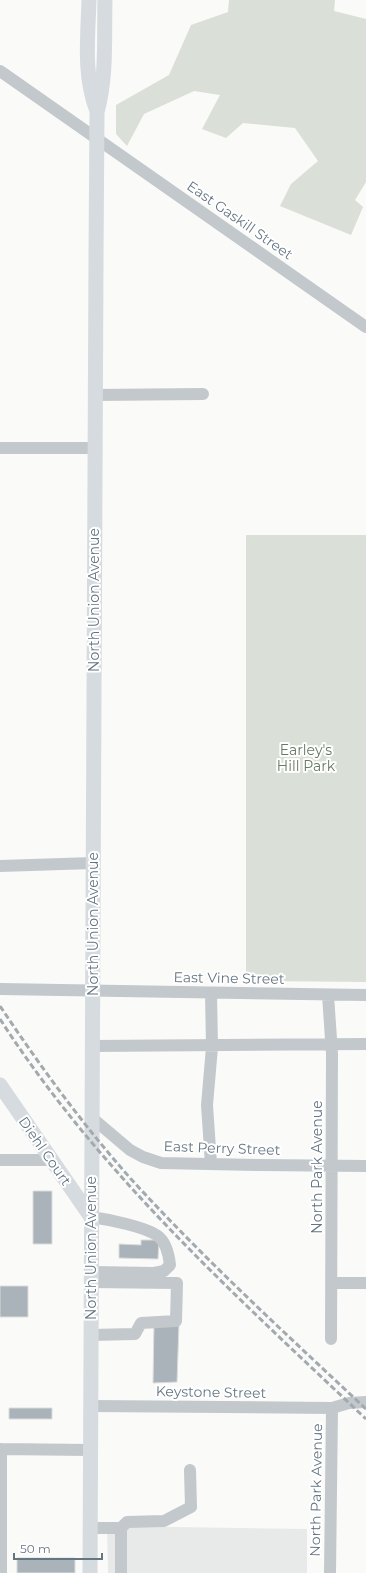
<svg xmlns="http://www.w3.org/2000/svg" width="366" height="1573" font-family="Montserrat,sans-serif">
	<rect width="100%" height="100%" fill="#fafaf8"/>
	<path fill="#e8e9e9" d="M107,1526L307,1529V1573H108Z"/>
	<path fill="#dadfd7" d="M229,0H335L334,11L366,19V182L355,200L363,207L351,235L280,206L291,184L318,161L295,128L243,123L226,138L202,129L220,95L194,91L144,114L127,146L116,134V105L169,75L191,25L228,12Z
		M246,535H366V982L246,981Z"/>
	<path fill="#aab3b9" stroke="#dcdcda" d="M33,1191H52V1244H33Z
		M141,1240H159L158,1259L119,1258V1244L141,1245Z
		M0,1286H28V1317H0Z
		M154,1323H179L177,1382L153,1383Z
		M9,1408H52V1419H9Z
		M17,1558H75V1573H17Z"/>
	<g fill="none" stroke-linecap="round" stroke-linejoin="round">
		<path stroke="#c3c8cc" stroke-width="12" d="M0,71L366,327
			M95,395L203,394
			M0,448H95
			M0,866L93,863
			M0,989L366,995
			M211,993L212,1047L207,1105L211,1164
			M328,995L332,1054L331,1339
			M92,1046L366,1044
			M91,1117L130,1150L143,1157L161,1163L259,1165L366,1166
			M0,1160H51
			M91,1217C106,1219 148,1227 159,1237C166,1243 169,1256 170,1265L164,1271L154,1273L91,1272
			M91,1282L177,1283L176,1321L141,1323L135,1334L91,1335
			M331,1283H366
			M90,1406L332,1408L349,1403L366,1402
			M0,1449L90,1450
			M1,1449V1573
			M90,1528H121V1573
			M121,1528L127,1522L164,1521L191,1507L190,1470
			M330,1573L332,1408"/>
		<path stroke="#d6dbdf" stroke-width="15" d="M89,0C88,36 83,76 97,111
			M0,1085L91,1217
			M90,1573L96,260L97,112C107,76 104,37 105,0"/>
		<path stroke="#a2aab0" stroke-width="3" stroke-dasharray="6 3" stroke-linecap="butt" d="M0,1006C40,1066 83,1125 131,1179C205,1260 286,1334 366,1409
			M0,1019C99,1173 234,1294 366,1419"/>
	</g>
	<g text-anchor="middle" stroke-width="4" stroke-linejoin="round" paint-order="stroke">
		<g font-size="14" fill="#657683" stroke="#fff">
			<text transform="translate(240 220) rotate(35)" y="5">East Gaskill Street</text>
			<text transform="translate(94 600) rotate(-90)" y="5">North Union Avenue</text>
			<text transform="translate(93 924) rotate(-90)" y="5">North Union Avenue</text>
			<text transform="translate(229 978) rotate(1)" y="5">East Vine Street</text>
			<text transform="translate(222 1148) rotate(2)" y="5">East Perry Street</text>
			<text transform="translate(45 1151) rotate(55)" y="5">Diehl Court</text>
			<text transform="translate(317 1167) rotate(-90)" y="5">North Park Avenue</text>
			<text transform="translate(91 1248) rotate(-90)" y="5">North Union Avenue</text>
			<text transform="translate(211 1392) rotate(1)" y="5">Keystone Street</text>
			<text transform="translate(316 1490) rotate(-89)" y="5">North Park Avenue</text>
		</g>
		<g font-size="14" fill="#687a64" stroke="#fff">
			<text x="306" y="755">Earley's<tspan x="306" dy="16">Hill Park</tspan></text>
		</g>
	</g>
	<path d="M14 1553v6h88v-6" fill="none" stroke="#657683" stroke-width="2"/>
	<text x="20" y="1553" font-size="12" fill="#657683" stroke="#ffffff" stroke-width="3" paint-order="stroke">50 m</text>
</svg>
